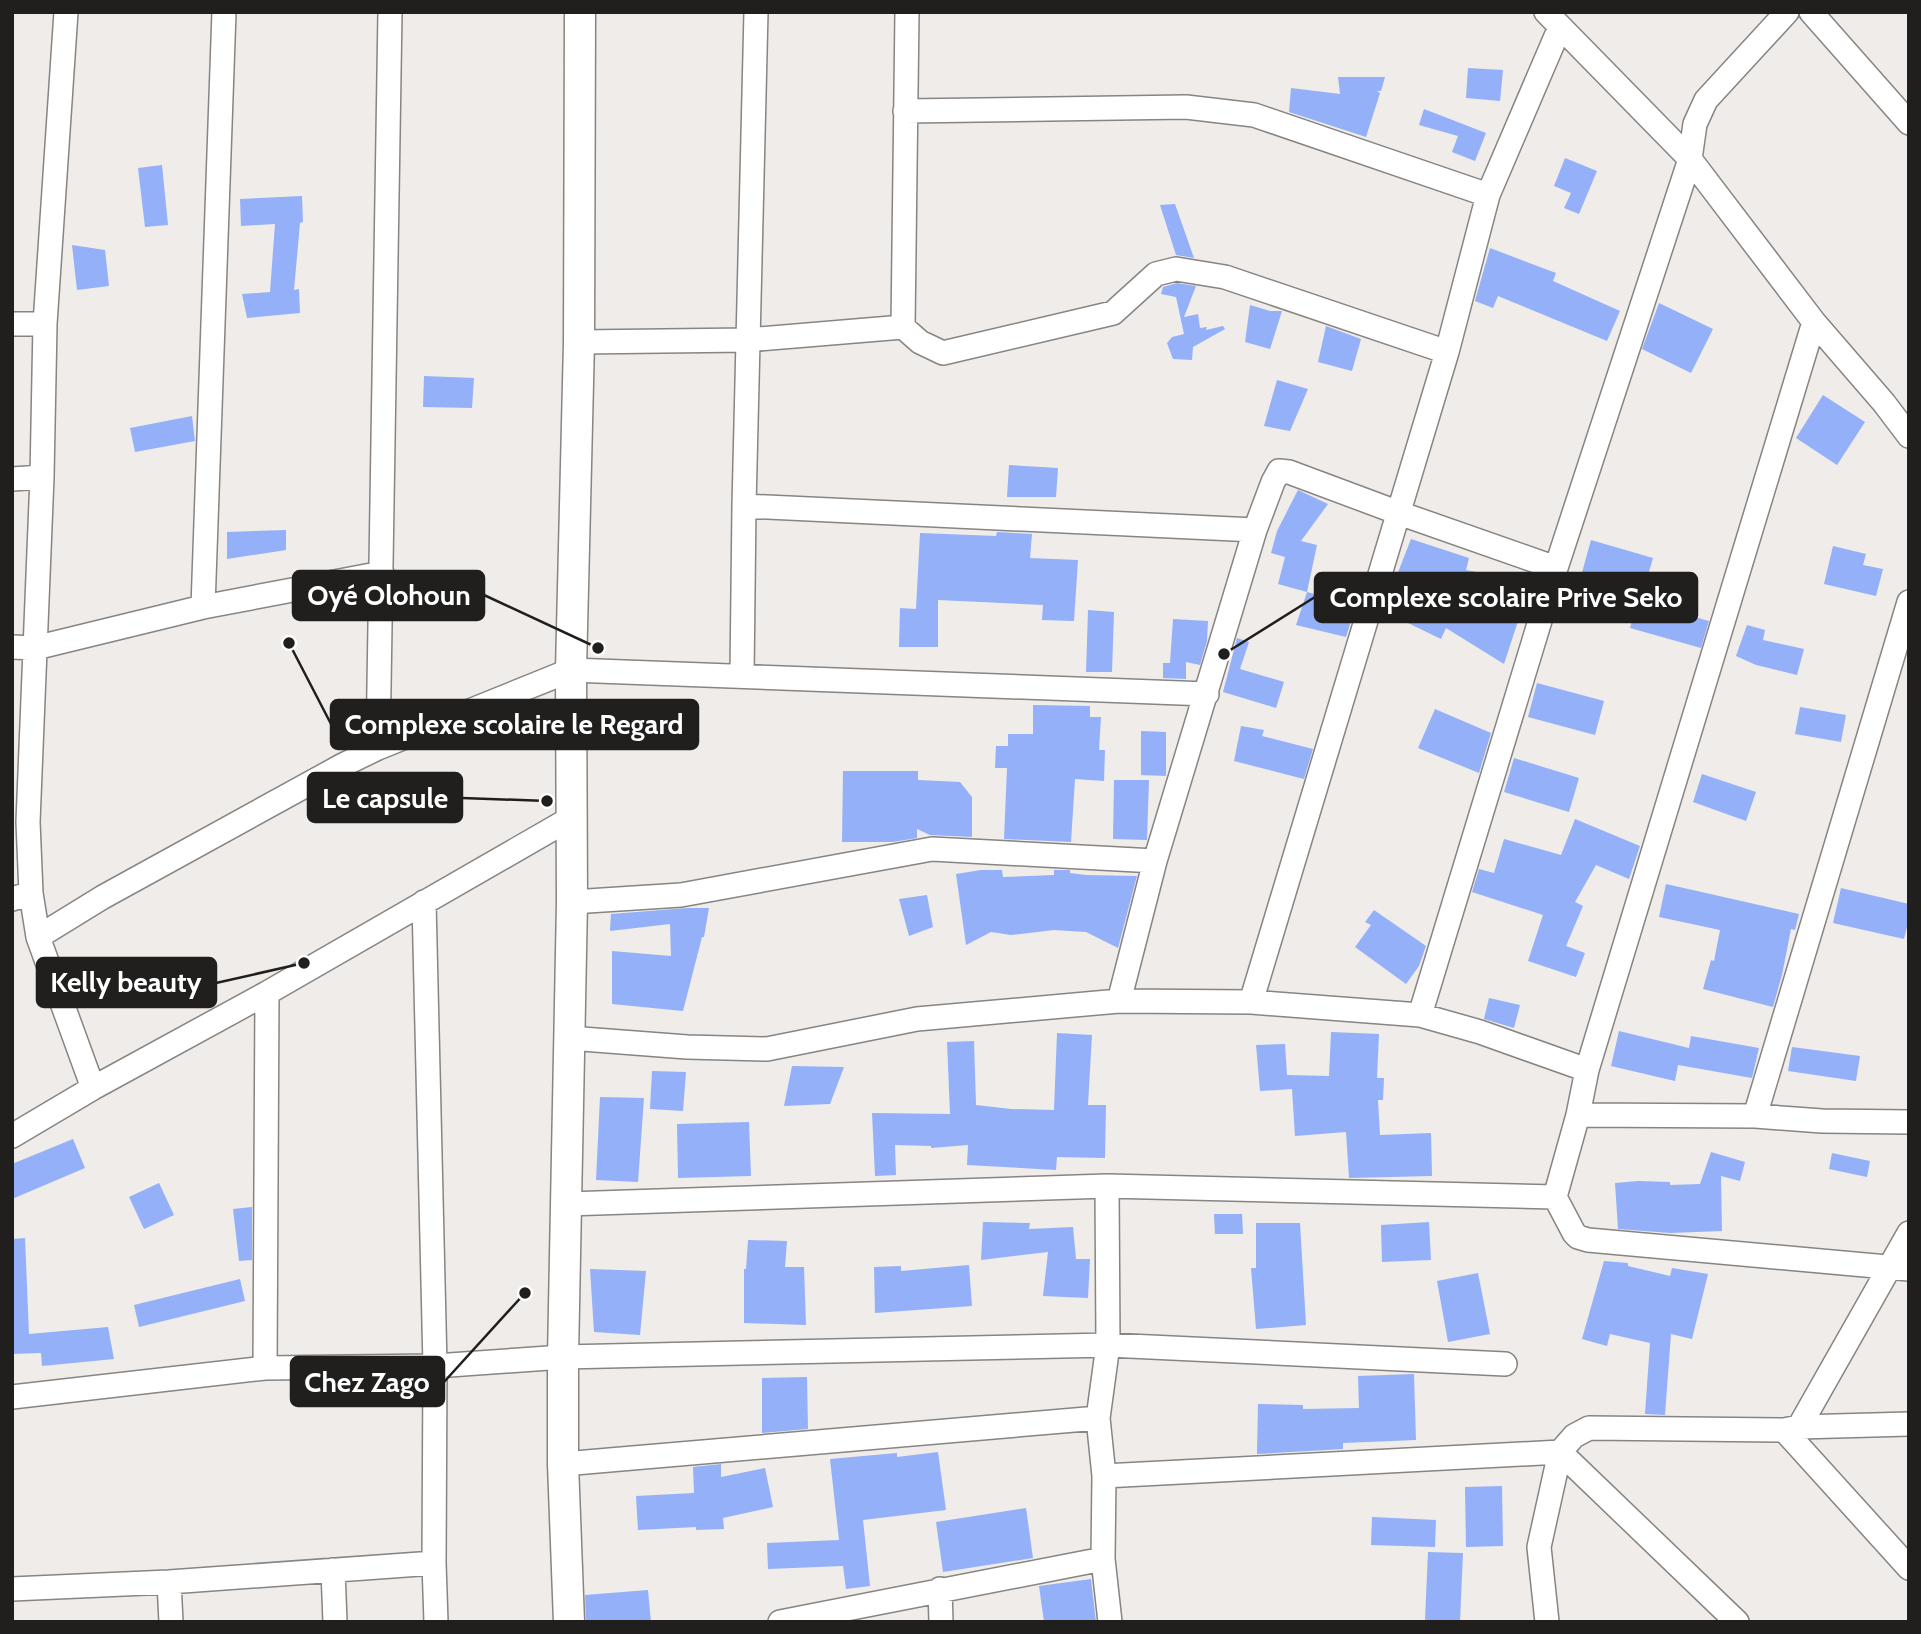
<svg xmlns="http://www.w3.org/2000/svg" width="1921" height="1634" font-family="Cabin,sans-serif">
	<rect width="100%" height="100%" fill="#efece9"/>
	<path fill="#94b0f8" d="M1468,68L1503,70L1500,101L1466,98Z
		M1338,77H1385L1381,91H1377L1380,93L1366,137L1289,112L1291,88L1340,94Z
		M1424,109L1486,133L1475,161L1452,152L1458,136L1419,125Z
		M1565,158L1597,171L1579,214L1564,208L1571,193L1554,186Z
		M162,165L168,225L145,227L138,168Z
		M302,196L303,222L300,223L294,290L299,289L300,313L247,318L242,294L270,292L275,224L241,226L240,199Z
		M1175,204L1194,258L1176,255L1160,205Z
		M72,245L105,250L109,286L77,290Z
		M1490,248L1556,273L1553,281L1620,311L1607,341L1498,296L1493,308L1475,301Z
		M1177,283L1196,286L1184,317L1198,314L1200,328L1207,327L1206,330L1223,326L1225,329L1193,347L1192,360L1173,359L1167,343L1172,337L1184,334L1176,297L1161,294L1163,287Z
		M1659,303L1713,329L1691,373L1642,349Z
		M1250,305L1270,311H1282L1270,349L1245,342Z
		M1326,326L1361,339L1352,371L1318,362Z
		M424,376L474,378L472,408L423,407Z
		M1277,380L1308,389L1290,431L1264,426Z
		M1823,395L1865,422L1837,465L1796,438Z
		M192,416L195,441L135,452L130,428Z
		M1009,465L1058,468L1056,497H1007Z
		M1298,490L1328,504L1301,541L1317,545L1307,592L1278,584L1285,557L1271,553L1277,531Z
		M286,530V550L227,559V532Z
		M997,532L1032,534L1030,558L1078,560L1074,621L1042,620L1043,605L938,600V647H899L900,608L916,609L920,533L996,536Z
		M1411,539L1469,558L1466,570L1527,581L1524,612H1521L1504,664L1446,628L1441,639L1383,611Z
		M1591,540L1653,558L1640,602L1709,621L1701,648L1630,628L1632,621L1569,603L1577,575L1581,576Z
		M1833,546L1866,554L1863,565L1883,569L1876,596L1824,584Z
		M1307,592L1356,605L1346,637L1296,625Z
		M1088,610L1114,612L1112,672H1086Z
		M1173,619L1208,621L1207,641L1200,665L1186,662V679L1163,678V663H1170Z
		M1747,625L1765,630L1763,640L1804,649L1797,675L1756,665L1736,656Z
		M1237,638L1249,642L1240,669L1284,682L1276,708L1223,692Z
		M1537,683L1604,701L1595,735L1528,717Z
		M1033,705L1090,706V717H1101L1099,750H1105L1104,781L1075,779L1071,842L1004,839L1007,768H995L996,746H1008V734H1033Z
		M1800,707L1846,715L1841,742L1795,734Z
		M1435,709L1491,733L1479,773L1418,748Z
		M1241,726L1264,730L1262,736L1313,749L1304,779L1234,761Z
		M1141,731L1166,732V776L1141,775Z
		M1514,758L1579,778L1569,812L1504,792Z
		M843,771H918V780L960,782L972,797V837L930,835L917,829V838L893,842H842Z
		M1702,774L1756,792L1746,821L1693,802Z
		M1114,780H1149L1147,840L1113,839Z
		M1575,819L1640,846L1629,879L1596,865L1575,902L1583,906L1566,946L1585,953L1576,977L1528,961L1543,915L1472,892L1479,869L1494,873L1504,839L1561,855Z
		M981,870H1002L1003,877L1054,875V870H1070V873L1086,875L1137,876L1118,948L1086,932L1054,930L1011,935L991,932L966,945L956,874Z
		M1666,884L1799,914L1795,930L1791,929L1782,975L1773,1007L1703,989L1711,960L1714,961L1720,930L1659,917Z
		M1841,888L1909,904V919L1904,939L1833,923Z
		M927,895L933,927L909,936L899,899Z
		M687,908H709L704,937H702L683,1011L612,1004V951L671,956L670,924L610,931L611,914Z
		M1374,910L1426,946L1419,966L1406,984L1355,947L1371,925L1365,922Z
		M1489,998L1520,1005L1514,1028L1484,1019Z
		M1619,1031L1689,1048L1691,1036L1759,1048L1752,1078L1678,1065L1675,1081L1611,1066Z
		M1331,1032L1379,1034L1377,1078H1384L1383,1100H1378L1380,1135L1431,1133L1432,1176L1349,1178L1346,1132L1295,1136L1292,1089L1260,1091L1256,1045L1285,1044L1287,1075L1329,1076Z
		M1057,1033L1092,1035L1088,1105H1106L1105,1158L1057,1157L1056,1170L967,1165L968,1145L931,1148V1146L895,1145L896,1175L875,1176L872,1113L950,1114L947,1042L974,1041L976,1105L1011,1109L1054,1110Z
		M1792,1047L1860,1056L1856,1081L1788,1071Z
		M792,1066L844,1067L830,1104L784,1106Z
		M652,1071L686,1072L683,1111L650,1109Z
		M600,1097L644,1098L638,1182L596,1180Z
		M749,1122L751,1176L678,1178L677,1124Z
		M73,1139L85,1168L12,1199V1164Z
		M1711,1152L1745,1162L1740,1181L1721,1176L1722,1231L1670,1233L1618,1229L1615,1183L1638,1181L1670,1182V1185L1700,1184Z
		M1832,1153L1870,1161L1867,1177L1829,1169Z
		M159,1183L174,1215L144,1229L129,1197Z
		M252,1207V1260L239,1261L233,1209Z
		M1214,1214H1242L1243,1234H1215Z
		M983,1222L1030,1223L1029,1229L1073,1227L1076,1259H1090L1088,1298L1043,1296L1048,1252L981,1260Z
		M1429,1222L1431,1260L1382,1262L1381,1225Z
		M1256,1223H1300L1306,1325L1256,1329L1251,1268H1256Z
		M25,1238L29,1334L108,1327L114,1359L42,1366L41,1353L12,1354V1239Z
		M748,1240L787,1241L785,1267H804L806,1325L744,1323V1269H746Z
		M1604,1261L1628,1263V1266L1670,1276L1672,1268L1708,1274L1692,1339L1671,1334L1665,1415L1645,1414L1650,1343L1610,1334L1607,1346L1582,1339Z
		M969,1265L972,1306L875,1313L874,1267L901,1266V1271Z
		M590,1269L646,1271L640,1335L594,1332Z
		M1478,1273L1490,1334L1448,1342L1437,1281Z
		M240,1279L245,1301L139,1327L134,1305Z
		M1414,1374L1416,1440L1343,1443V1449L1257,1454L1258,1404L1303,1405V1409L1359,1408L1358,1376Z
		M807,1377L808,1429L762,1433V1378Z
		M938,1452L946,1510L863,1520L870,1586L846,1589L843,1566L768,1569L767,1543L839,1540L830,1459L897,1453V1457Z
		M721,1464V1477L765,1468L773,1507L723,1518L724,1529L696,1530V1527L638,1530L636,1496L694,1493L693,1467Z
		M1502,1486L1503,1546L1466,1547L1465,1487Z
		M1026,1508L1033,1558L943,1572L936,1522Z
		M1372,1517L1436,1520L1435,1547L1371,1545Z
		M1428,1552L1463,1553L1460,1621L1425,1620Z
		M1091,1579L1096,1622H1044L1039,1586Z
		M648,1590L651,1622H586L585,1595Z"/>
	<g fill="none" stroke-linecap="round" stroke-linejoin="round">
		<defs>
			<path id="minor" d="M1546,12L1690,159L1814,322L1884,403L1909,436
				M1811,12L1909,123
				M905,111L1186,107L1254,115L1488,195
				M1814,322L1587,1070L1578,1115L1555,1197L1574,1233L1578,1237L1588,1240L1909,1269
				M12,324H45
				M903,327L907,12
				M579,342L747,340L903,327L920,342L943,353L1113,313L1156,274L1176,269L1225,277L1447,352
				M12,479L42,477
				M744,506L1255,530
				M203,607L224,12
				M12,647L35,648L203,607L382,573
				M742,676L744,506L756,12
				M378,748L390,12
				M31,893L28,822L42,477L45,324L66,12
				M12,899L31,893L38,937L103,897L343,765L378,748L571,670L1207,694
				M424,902L435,1366L434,1563L436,1622
				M572,902L681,895L932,849L1155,861
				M38,937L93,1088
				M1119,1001L1155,861L1255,530L1273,482L1279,471L1289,472L1399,513L1556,568
				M1251,1002L1447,352L1488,195L1560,27
				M1420,1015L1556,568L1690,159L1695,124L1706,100L1787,12
				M569,1038L687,1047L767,1049L917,1019L1119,1001L1251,1002L1420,1015L1480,1032L1587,1070
				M1578,1115L1755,1116L1822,1121L1909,1122
				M1755,1116L1909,602
				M12,1136L93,1088L267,993L573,817
				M1107,1186L1108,1345L1098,1418L1104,1476L1103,1559L1110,1622
				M567,1204L1107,1186L1555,1197
				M265,1368L267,993
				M12,1397L265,1368L435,1366L563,1357L1108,1345L1505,1364
				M1799,1427L1909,1233
				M1784,1430L1909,1568
				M1560,1452L1737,1622
				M563,1464L1098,1418
				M1104,1476L1560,1452L1574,1436L1589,1428L1784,1430L1799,1427L1909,1424
				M333,1570L335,1622
				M169,1582L171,1622
				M12,1589L169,1582L434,1563
				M940,1589L941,1622
				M780,1622L1103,1559
				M1547,1622L1539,1547L1560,1452"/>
			<path id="major" d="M569,1622L563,1464V1357L572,902L571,670L579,342L580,12"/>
		</defs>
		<use href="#minor" stroke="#878482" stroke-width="26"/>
		<use href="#major" stroke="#878482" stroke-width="33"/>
		<use href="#minor" stroke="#fff" stroke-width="23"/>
		<use href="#major" stroke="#fff" stroke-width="30"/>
	</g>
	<path fill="none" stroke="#201f1e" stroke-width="2.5" d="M598 648L484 595M1224 654L1315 597M289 643L331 724M547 801L462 798M304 963L216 983M525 1293L444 1382"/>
	<g fill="#201f1e" stroke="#fff" stroke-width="2.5">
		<circle cx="598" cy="648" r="7"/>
		<circle cx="1224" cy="654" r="7"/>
		<circle cx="289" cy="643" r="7"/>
		<circle cx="547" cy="801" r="7"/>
		<circle cx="304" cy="963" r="7"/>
		<circle cx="525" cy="1293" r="7"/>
	</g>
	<g fill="#201f1e" stroke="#201f1e" stroke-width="2.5">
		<rect x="293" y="571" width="191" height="49" rx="7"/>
		<rect x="1315" y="573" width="382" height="49" rx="7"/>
		<rect x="331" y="700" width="367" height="49" rx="7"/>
		<rect x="308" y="773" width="154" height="49" rx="7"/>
		<rect x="37" y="958" width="179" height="49" rx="7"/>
		<rect x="291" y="1357" width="153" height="49" rx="7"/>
	</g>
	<g font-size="28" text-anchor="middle" font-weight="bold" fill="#fff">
		<text x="389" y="605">Oyé Olohoun</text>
		<text x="1506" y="607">Complexe scolaire Prive Seko</text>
		<text x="514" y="734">Complexe scolaire le Regard</text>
		<text x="385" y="808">Le capsule</text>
		<text x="126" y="992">Kelly beauty</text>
		<text x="367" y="1392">Chez Zago</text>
	</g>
	<rect width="1921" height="1634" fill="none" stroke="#201f1e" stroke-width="28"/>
</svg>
